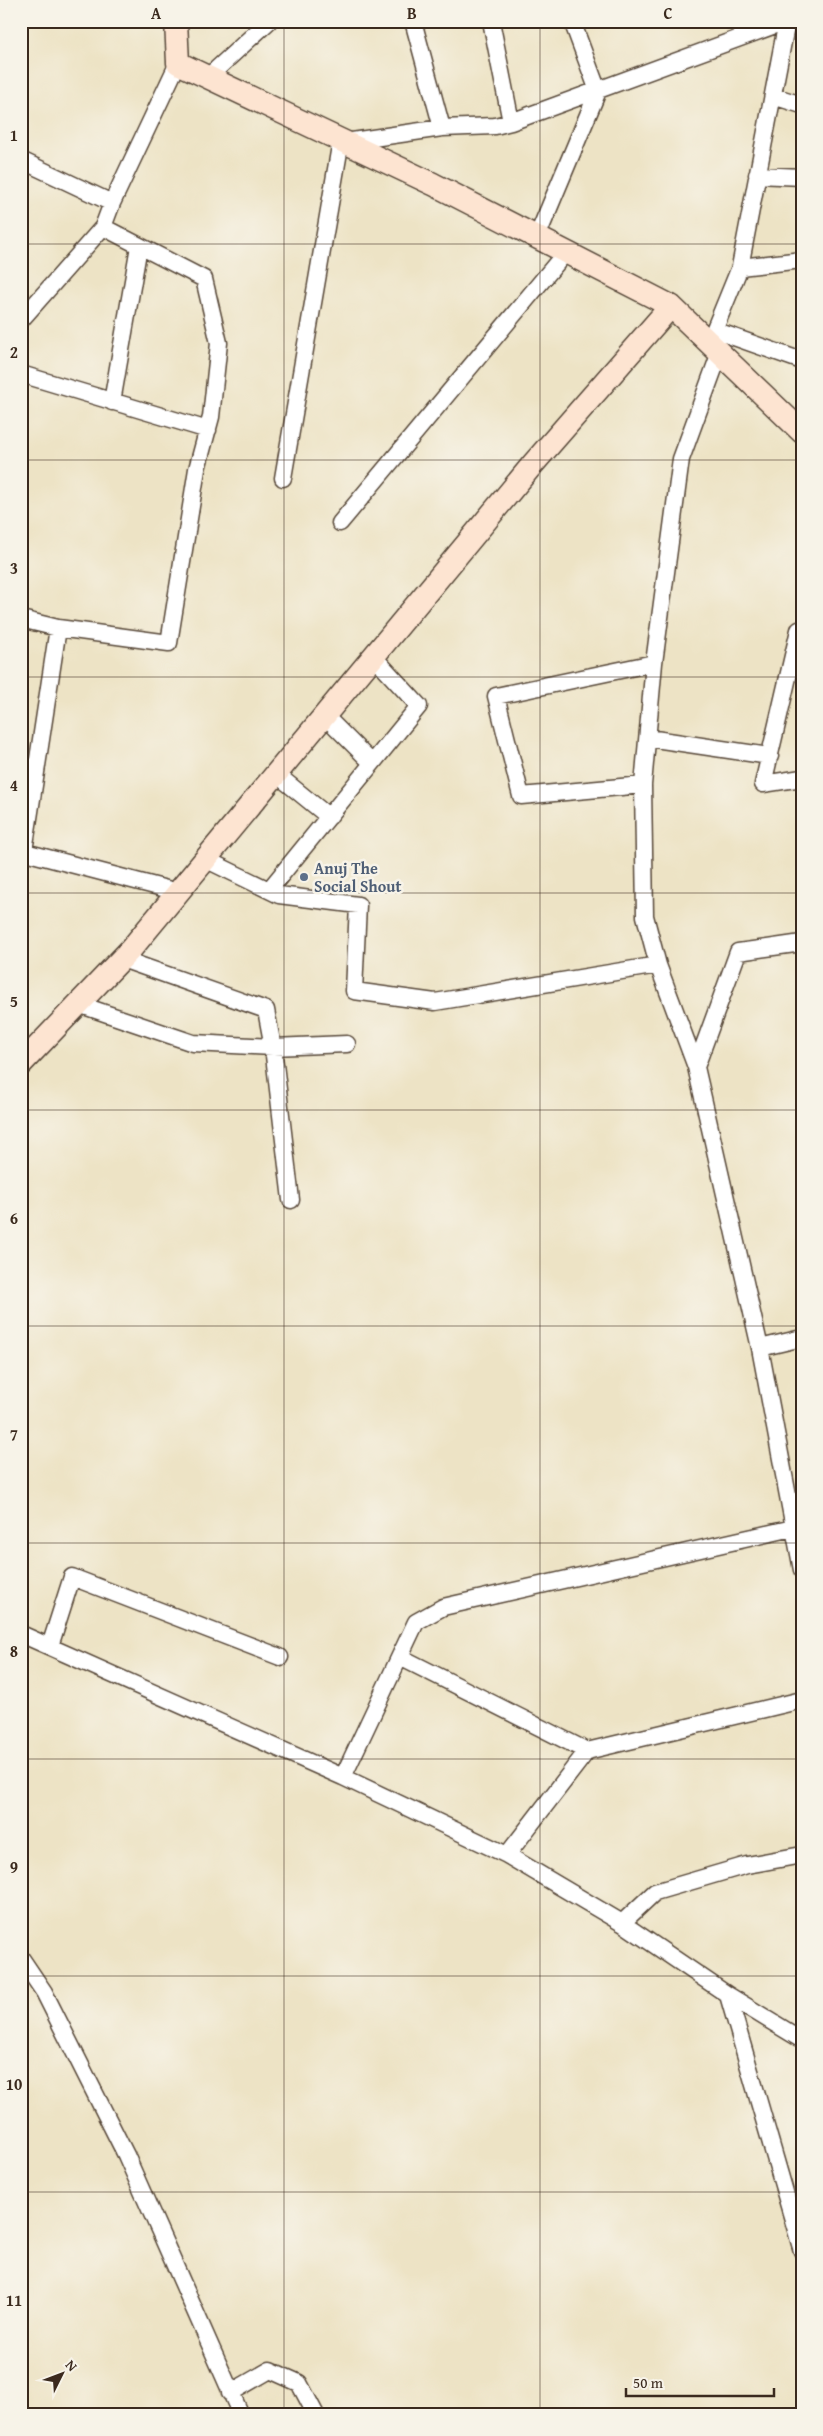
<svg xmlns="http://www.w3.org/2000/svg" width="823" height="2436" font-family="'Gentium Book Plus',serif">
	<rect width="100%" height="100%" fill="#f7f3e8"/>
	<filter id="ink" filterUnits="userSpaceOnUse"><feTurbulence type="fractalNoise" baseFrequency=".02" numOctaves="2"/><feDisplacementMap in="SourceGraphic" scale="10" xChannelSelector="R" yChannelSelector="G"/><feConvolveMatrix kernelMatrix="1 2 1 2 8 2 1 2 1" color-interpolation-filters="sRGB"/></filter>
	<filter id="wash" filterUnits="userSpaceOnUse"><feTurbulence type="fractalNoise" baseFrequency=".0096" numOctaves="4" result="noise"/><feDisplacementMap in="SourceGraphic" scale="20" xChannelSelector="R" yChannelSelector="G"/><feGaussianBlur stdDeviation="1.12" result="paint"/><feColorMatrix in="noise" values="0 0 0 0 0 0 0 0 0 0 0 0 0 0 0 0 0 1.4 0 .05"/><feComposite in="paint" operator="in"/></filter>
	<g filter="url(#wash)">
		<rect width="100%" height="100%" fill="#ede3c5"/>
	</g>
	<g filter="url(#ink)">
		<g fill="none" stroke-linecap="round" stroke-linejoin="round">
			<defs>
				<path id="street" d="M413,21L442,128
					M491,21L511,122
					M209,76L269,21
					M773,96L802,105
					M345,142L442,128L495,126L511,122L786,21
					M21,160L112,203
					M757,175L802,177
					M537,237L598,91L572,21
					M740,267L802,260
					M21,320L103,227L112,203L178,63
					M714,330L802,361
					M709,343L740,267L787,21
					M719,355L681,459L654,663L643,785L645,916L658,965L696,1067L760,1348L802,1570
					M21,374L208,430
					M112,402L139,246
					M283,478L341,140
					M340,523L566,252
					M21,619L58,628L169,643L197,469L211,417L219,343L204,279L103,227
					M799,630L763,784L802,778
					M324,715L372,763
					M648,738L770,756
					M275,773L329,817
					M643,785L521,796L496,696L654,663
					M21,851L178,892
					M24,851L58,628
					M205,859L279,895L358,905L354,991L435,1002L658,965
					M269,890L419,706L373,656
					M122,959L266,1010L273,1047L291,1200
					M78,1004L193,1043L273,1047L347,1044
					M696,1067L738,952L802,943
					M760,1348L802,1338
					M21,1634L343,1777L507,1855L622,1923L728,1995L802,2040
					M50,1646L72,1577L280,1657
					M400,1657L587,1751
					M343,1777L416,1622L443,1607L802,1526
					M507,1855L587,1751L802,1700
					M622,1923L655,1892L747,1865L802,1855
					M21,1958L44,1992L126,2155L241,2415
					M728,1995L802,2251
					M230,2393L270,2370L299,2383L316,2415"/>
				<path id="secondary" d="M176,21L178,63L433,184L671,306L802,432
					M21,1064L131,949L533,464L671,306"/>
			</defs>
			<use href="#street" stroke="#564637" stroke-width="19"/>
			<use href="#secondary" stroke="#564637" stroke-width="25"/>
			<use href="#street" stroke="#fff" stroke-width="16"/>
			<use href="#secondary" stroke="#fde4d1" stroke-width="22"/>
		</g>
	</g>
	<path fill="none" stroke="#3b2a1e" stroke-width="1" stroke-opacity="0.55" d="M284,21V2415M540,21V2415M21,244H802M21,460H802M21,677H802M21,893H802M21,1110H802M21,1326H802M21,1543H802M21,1759H802M21,1976H802M21,2192H802"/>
	<circle fill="#5c6f8a" stroke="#f7f3e8" stroke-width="2" cx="304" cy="877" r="5"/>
	<g text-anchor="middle" stroke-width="5" stroke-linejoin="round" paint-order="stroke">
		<g font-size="16" font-weight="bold" fill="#4e5e75" stroke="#f7f3e8" text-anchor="start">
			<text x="314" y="874">Anuj The<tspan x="314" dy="18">Social Shout</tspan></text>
		</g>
	</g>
	<rect width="823" height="2436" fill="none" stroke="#f7f3e8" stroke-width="55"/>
	<g transform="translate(62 2374) rotate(48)" stroke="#f7f3e8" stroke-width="4" paint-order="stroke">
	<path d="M0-4L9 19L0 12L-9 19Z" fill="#3b2a1e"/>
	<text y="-8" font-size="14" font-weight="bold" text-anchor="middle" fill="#3b2a1e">N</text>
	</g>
	<path d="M626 2388v8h148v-8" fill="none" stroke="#3b2a1e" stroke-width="2.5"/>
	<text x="633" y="2388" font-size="15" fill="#3b2a1e" stroke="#f7f3e8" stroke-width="4" paint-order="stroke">50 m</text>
	<rect x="28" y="28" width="768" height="2380" fill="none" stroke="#3b2a1e" stroke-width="2"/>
	<g font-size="16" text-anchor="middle" font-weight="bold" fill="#3b2a1e">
		<text x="156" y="19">A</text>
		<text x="412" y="19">B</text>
		<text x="668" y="19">C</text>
		<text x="14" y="141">1</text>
		<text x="14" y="358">2</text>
		<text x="14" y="574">3</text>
		<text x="14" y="791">4</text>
		<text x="14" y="1007">5</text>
		<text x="14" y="1224">6</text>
		<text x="14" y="1440">7</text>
		<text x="14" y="1657">8</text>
		<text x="14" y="1873">9</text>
		<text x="14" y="2090">10</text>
		<text x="14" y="2306">11</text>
	</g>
</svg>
